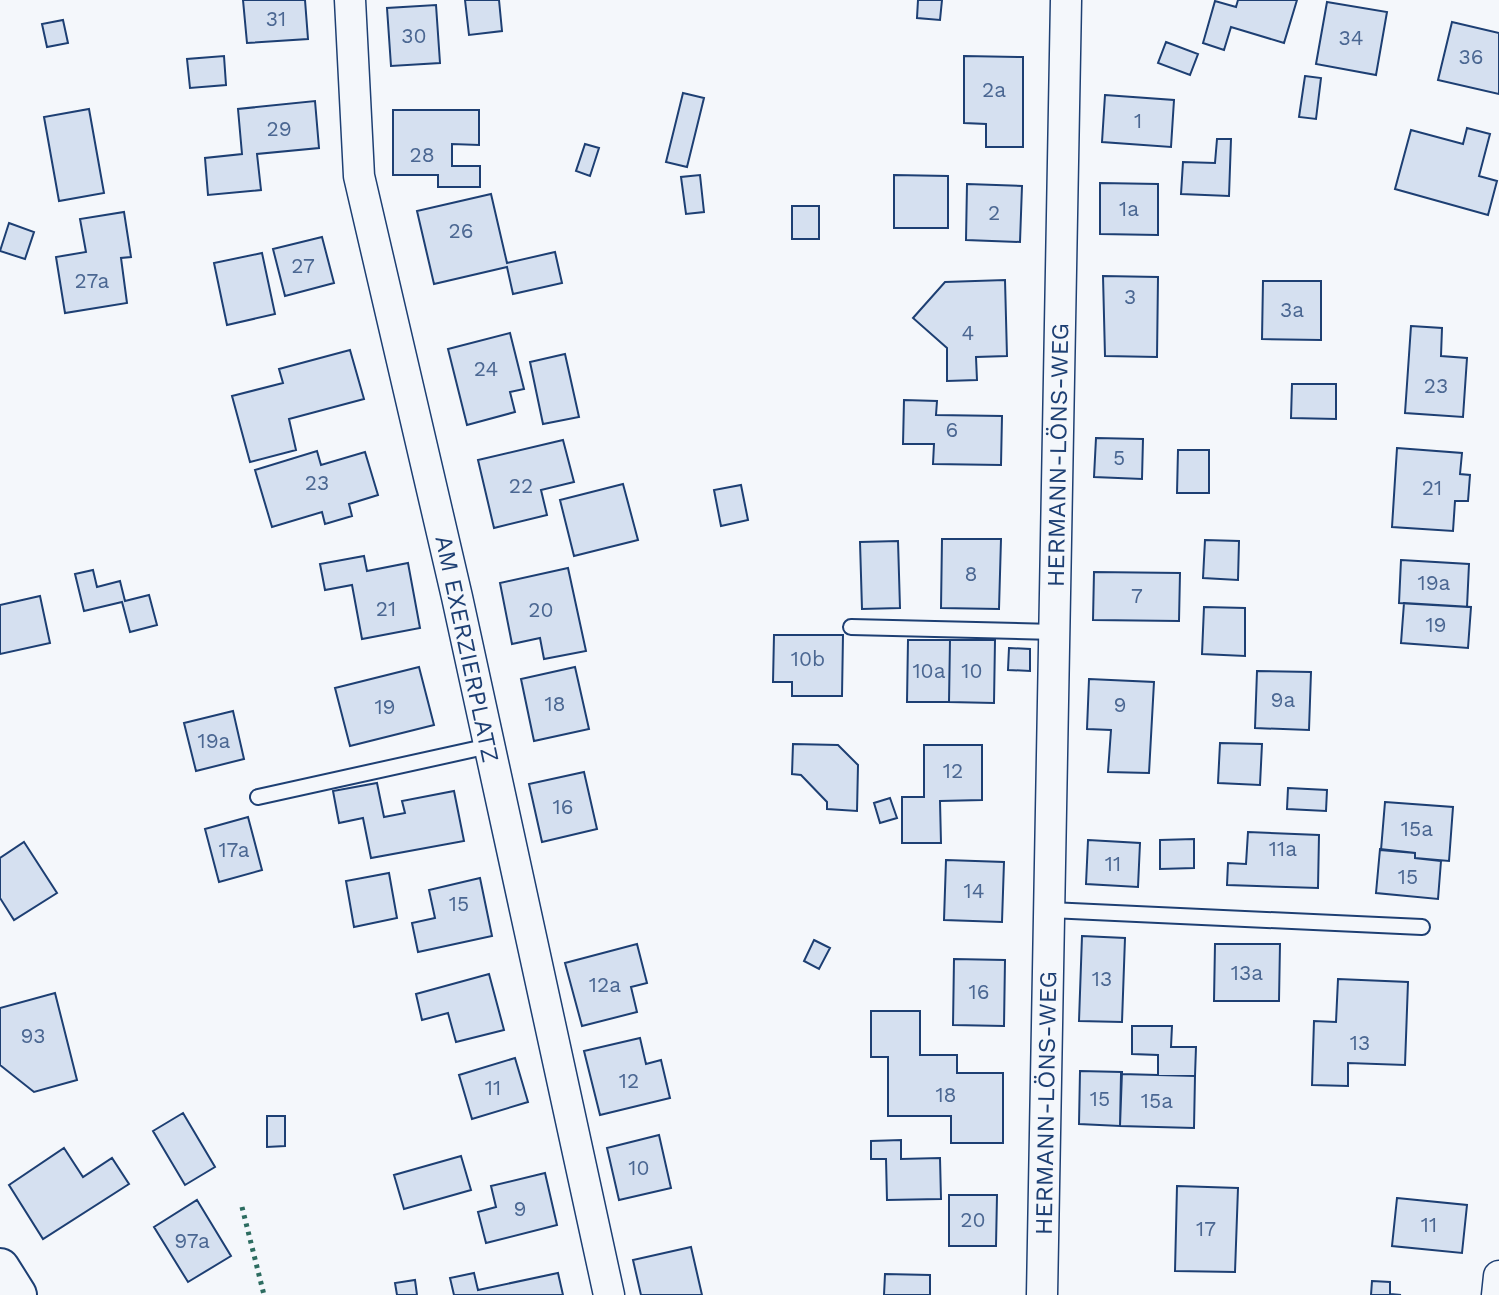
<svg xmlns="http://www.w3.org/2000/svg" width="1499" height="1295" font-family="'Work Sans',sans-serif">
	<rect width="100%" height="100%" fill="#f4f7fb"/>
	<path fill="#d5e0f0" stroke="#1d3f73" stroke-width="2" d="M243,0H305L308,39L247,43Z
		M465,0H499L502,31L469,35Z
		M918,0H942L940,20L917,18Z
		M1238,0H1297L1284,43L1231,27L1224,50L1203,43L1215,1L1236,7Z
		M1327,2L1387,12L1376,75L1316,64Z
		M436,5L440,63L391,66L387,8Z
		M63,20L68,43L47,47L42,24Z
		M1452,22L1499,33V94L1438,80Z
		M1166,42L1198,54L1190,75L1158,63Z
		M224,56L226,85L190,88L187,59Z
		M964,56L1023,57V147H986V124L964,123Z
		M1305,76L1321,78L1316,119L1299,117Z
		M683,93L704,98L687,167L666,162Z
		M1105,95L1174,100L1171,147L1102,142Z
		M315,101L319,148L257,154L261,190L208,195L205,158L242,154L238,109Z
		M89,109L104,193L59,201L44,117Z
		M393,110H479V145L452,144V166H480V187H438V175H393Z
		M1467,128L1490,134L1479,176L1497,181L1488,215L1395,189L1411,130L1463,144Z
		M1217,139H1231L1229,196L1181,194L1183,162L1215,163Z
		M585,144L599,148L590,176L576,171Z
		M700,175L704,212L686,214L681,177Z
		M894,175L948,176V228H894Z
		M1100,183L1158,184V235L1100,234Z
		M967,184L1022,186L1020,242L966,240Z
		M491,194L507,263L555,252L562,283L513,294L507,267L434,284L417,211Z
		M792,206H819V239H792Z
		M124,212L131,257L121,258L127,303L65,313L56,257L86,252L80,219Z
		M9,223L34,232L25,259L0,251Z
		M322,237L334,283L285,296L273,249Z
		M262,253L275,314L227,325L214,263Z
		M1103,276L1158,277L1157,357L1105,356Z
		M1005,280L1007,356L976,357L977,380L947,381V348L913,318L945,282Z
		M1263,281H1321V340L1262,339Z
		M1411,326L1442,328L1441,356L1467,358L1463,417L1405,413Z
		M510,333L524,389L510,392L515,412L467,425L448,349Z
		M350,350L364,399L289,419L296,450L250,462L232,396L283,383L279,369Z
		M565,354L579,417L543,424L530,362Z
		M1292,384H1336V419L1291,418Z
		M904,400L937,401L936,415L1002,416L1001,465L933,464L934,444H903Z
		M1096,438L1143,439L1142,479L1094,477Z
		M563,440L574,482L541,490L547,515L494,528L478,460Z
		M1397,448L1462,453L1460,474L1470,475L1468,501H1455L1453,531L1392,527Z
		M1178,450H1209V493H1177Z
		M317,451L321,465L365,452L378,495L349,504L352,516L325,524L322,512L272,527L255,470Z
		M623,484L638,540L574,556L560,500Z
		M741,485L748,520L721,526L714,490Z
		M942,539H1001L999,609L941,608Z
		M1205,540L1239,541L1238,580L1203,578Z
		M898,541L900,608L862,609L860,542Z
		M364,556L367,571L408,563L420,628L362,639L352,585L325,590L320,564Z
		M1401,560L1469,564L1467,607L1399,603Z
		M568,568L586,651L544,659L540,638L512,644L500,583Z
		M93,570L97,587L120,581L125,601L149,595L157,625L130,632L122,602L84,611L75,574Z
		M1094,572L1180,573L1179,621L1093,620Z
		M40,596L50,643L0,654V605Z
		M1404,603L1471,607L1468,648L1401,643Z
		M1204,607L1245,608V656L1202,654Z
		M774,635H843L842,696H792V682H773Z
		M908,640H950L949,702H907Z
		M950,640H995L994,703L949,702Z
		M1009,648L1030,649V671L1008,670Z
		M419,667L434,725L350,746L335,688Z
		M575,667L589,729L534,741L521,679Z
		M1257,671L1311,672L1309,730L1255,728Z
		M1089,679L1154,682L1149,773L1108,772L1111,730L1087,729Z
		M233,711L244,759L196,771L184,723Z
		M1220,743L1262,744L1260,785L1218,783Z
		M793,744L838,745L858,765L857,811L827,809V802L801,775L792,774Z
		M924,745H982V800L940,801L941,843H902V797H924Z
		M584,772L597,829L542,842L529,784Z
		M377,783L384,817L405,813L402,801L454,791L464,841L371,858L363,818L339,823L333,791Z
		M1288,788L1327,790L1326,811L1287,809Z
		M890,798L897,818L880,823L874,803Z
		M1385,802L1453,807L1449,861L1415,858V853L1381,850Z
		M248,817L262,870L219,882L205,829Z
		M1248,832L1319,835L1318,888L1227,885L1228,863L1246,864Z
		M1194,839V868L1160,869V840Z
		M1088,840L1140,843L1138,887L1086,884Z
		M24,842L57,893L14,920L0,898V858Z
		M1380,849L1415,853V858L1441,861L1438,899L1376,893Z
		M946,860L1004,862L1002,922L944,920Z
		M389,873L397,918L354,927L346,881Z
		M480,878L492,936L418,952L412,923L435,918L429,890Z
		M1082,936L1125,938L1122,1022L1079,1021Z
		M814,940L830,948L819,969L804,961Z
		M637,944L647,983L631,987L637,1012L582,1026L565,963Z
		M1215,944H1280L1279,1001H1214Z
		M954,959L1005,960L1004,1026L953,1025Z
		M489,974L504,1030L456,1042L448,1013L422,1020L416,994Z
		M1338,979L1408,982L1405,1065L1348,1063V1086L1312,1085L1314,1021L1336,1022Z
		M55,993L77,1080L34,1092L0,1065V1008Z
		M871,1011H920V1055H957V1073H1003V1143H951V1116H888V1057H871Z
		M1132,1026H1172L1171,1047H1196L1195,1076L1158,1075V1055L1132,1054Z
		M640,1038L646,1064L661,1060L670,1098L600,1115L584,1051Z
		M515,1058L528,1102L472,1119L459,1075Z
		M1080,1071L1122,1072L1120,1126L1079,1124Z
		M1121,1074L1195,1076L1194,1128L1120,1126Z
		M183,1113L215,1167L185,1185L153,1131Z
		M267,1116H285V1146L267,1147Z
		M659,1135L671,1188L619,1200L607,1148Z
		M901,1140V1159L940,1158L941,1199L887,1200L886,1159H871V1141Z
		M64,1148L83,1177L112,1158L129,1184L43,1239L9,1185Z
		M461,1156L471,1190L404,1209L394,1175Z
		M545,1173L557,1225L486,1243L478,1212L496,1207L491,1186Z
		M1177,1186L1238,1188L1235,1272L1175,1271Z
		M949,1195H997L996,1246H949Z
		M1397,1198L1467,1205L1462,1253L1392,1246Z
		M197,1200L231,1256L188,1282L154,1227Z
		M691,1247L702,1295H641L633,1260Z
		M474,1273L478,1290L558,1273L563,1295H454L450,1278Z
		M885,1274L930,1275V1295H884Z
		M415,1280L417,1295H397L395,1283Z
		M1372,1281L1390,1282V1294L1401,1295H1371Z"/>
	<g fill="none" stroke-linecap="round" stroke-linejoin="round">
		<defs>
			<path id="service" d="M851,627L1055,632
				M258,797L489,746
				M1050,910L1422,927"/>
			<path id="minor" d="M350,0L359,176L457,597L609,1295
				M1042,1295L1066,0
				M1497,1295L1499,1276"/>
			<path id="secondary" d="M0,1268L17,1295"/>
		</defs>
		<use href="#service" stroke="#1d3f73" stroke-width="18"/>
		<use href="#minor" stroke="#1d3f73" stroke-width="33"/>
		<use href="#secondary" stroke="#1d3f73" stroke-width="42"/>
		<use href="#service" stroke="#f4f7fb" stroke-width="14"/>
		<use href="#minor" stroke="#f4f7fb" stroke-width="30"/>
		<use href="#secondary" stroke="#f4f7fb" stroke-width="38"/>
		<path stroke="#2c6c60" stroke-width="5" stroke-dasharray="3.5 5" stroke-linecap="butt" d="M242,1207L264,1295"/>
	</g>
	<g text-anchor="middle" stroke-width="5" stroke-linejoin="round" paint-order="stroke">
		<g font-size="21" fill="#4b6792">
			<text x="276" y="26">31</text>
			<text x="414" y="43">30</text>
			<text x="1351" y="45">34</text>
			<text x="1471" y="64">36</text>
			<text x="994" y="97">2a</text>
			<text x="1138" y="128">1</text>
			<text x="279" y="136">29</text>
			<text x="422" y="162">28</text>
			<text x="1129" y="216">1a</text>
			<text x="994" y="220">2</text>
			<text x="461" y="238">26</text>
			<text x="303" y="273">27</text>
			<text x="92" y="288">27a</text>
			<text x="1130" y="304">3</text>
			<text x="1292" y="317">3a</text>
			<text x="968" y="340">4</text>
			<text x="486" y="376">24</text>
			<text x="1436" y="393">23</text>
			<text x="952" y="437">6</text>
			<text x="1119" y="465">5</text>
			<text x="317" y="490">23</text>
			<text x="521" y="493">22</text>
			<text x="1432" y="495">21</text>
			<text x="971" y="581">8</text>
			<text x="1434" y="590">19a</text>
			<text x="1137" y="603">7</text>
			<text x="386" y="616">21</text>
			<text x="541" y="617">20</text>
			<text x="1436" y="632">19</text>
			<text x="808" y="666">10b</text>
			<text x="929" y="678">10a</text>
			<text x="972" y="678">10</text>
			<text x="1283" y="707">9a</text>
			<text x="555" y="711">18</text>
			<text x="1120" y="712">9</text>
			<text x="385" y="714">19</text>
			<text x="214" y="748">19a</text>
			<text x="953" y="778">12</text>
			<text x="563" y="814">16</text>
			<text x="1417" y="836">15a</text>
			<text x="1283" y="856">11a</text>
			<text x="234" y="857">17a</text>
			<text x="1113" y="871">11</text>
			<text x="1408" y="884">15</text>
			<text x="974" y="898">14</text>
			<text x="459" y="911">15</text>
			<text x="1247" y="980">13a</text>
			<text x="1102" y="986">13</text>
			<text x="605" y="992">12a</text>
			<text x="979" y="999">16</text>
			<text x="33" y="1043">93</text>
			<text x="1360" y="1050">13</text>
			<text x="629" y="1088">12</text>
			<text x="493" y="1095">11</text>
			<text x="946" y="1102">18</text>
			<text x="1100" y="1106">15</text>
			<text x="1157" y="1108">15a</text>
			<text x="639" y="1175">10</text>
			<text x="520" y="1216">9</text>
			<text x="973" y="1227">20</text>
			<text x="1429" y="1232">11</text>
			<text x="1206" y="1236">17</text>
			<text x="192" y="1248">97a</text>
		</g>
		<g font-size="24" fill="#1d3f73" stroke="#f4f7fb">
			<text transform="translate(1058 455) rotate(-89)" y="8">HERMANN-LÖNS-WEG</text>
			<text transform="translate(467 649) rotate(78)" y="8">AM EXERZIERPLATZ</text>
			<text transform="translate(1046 1103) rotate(-89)" y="8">HERMANN-LÖNS-WEG</text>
		</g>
	</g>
</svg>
